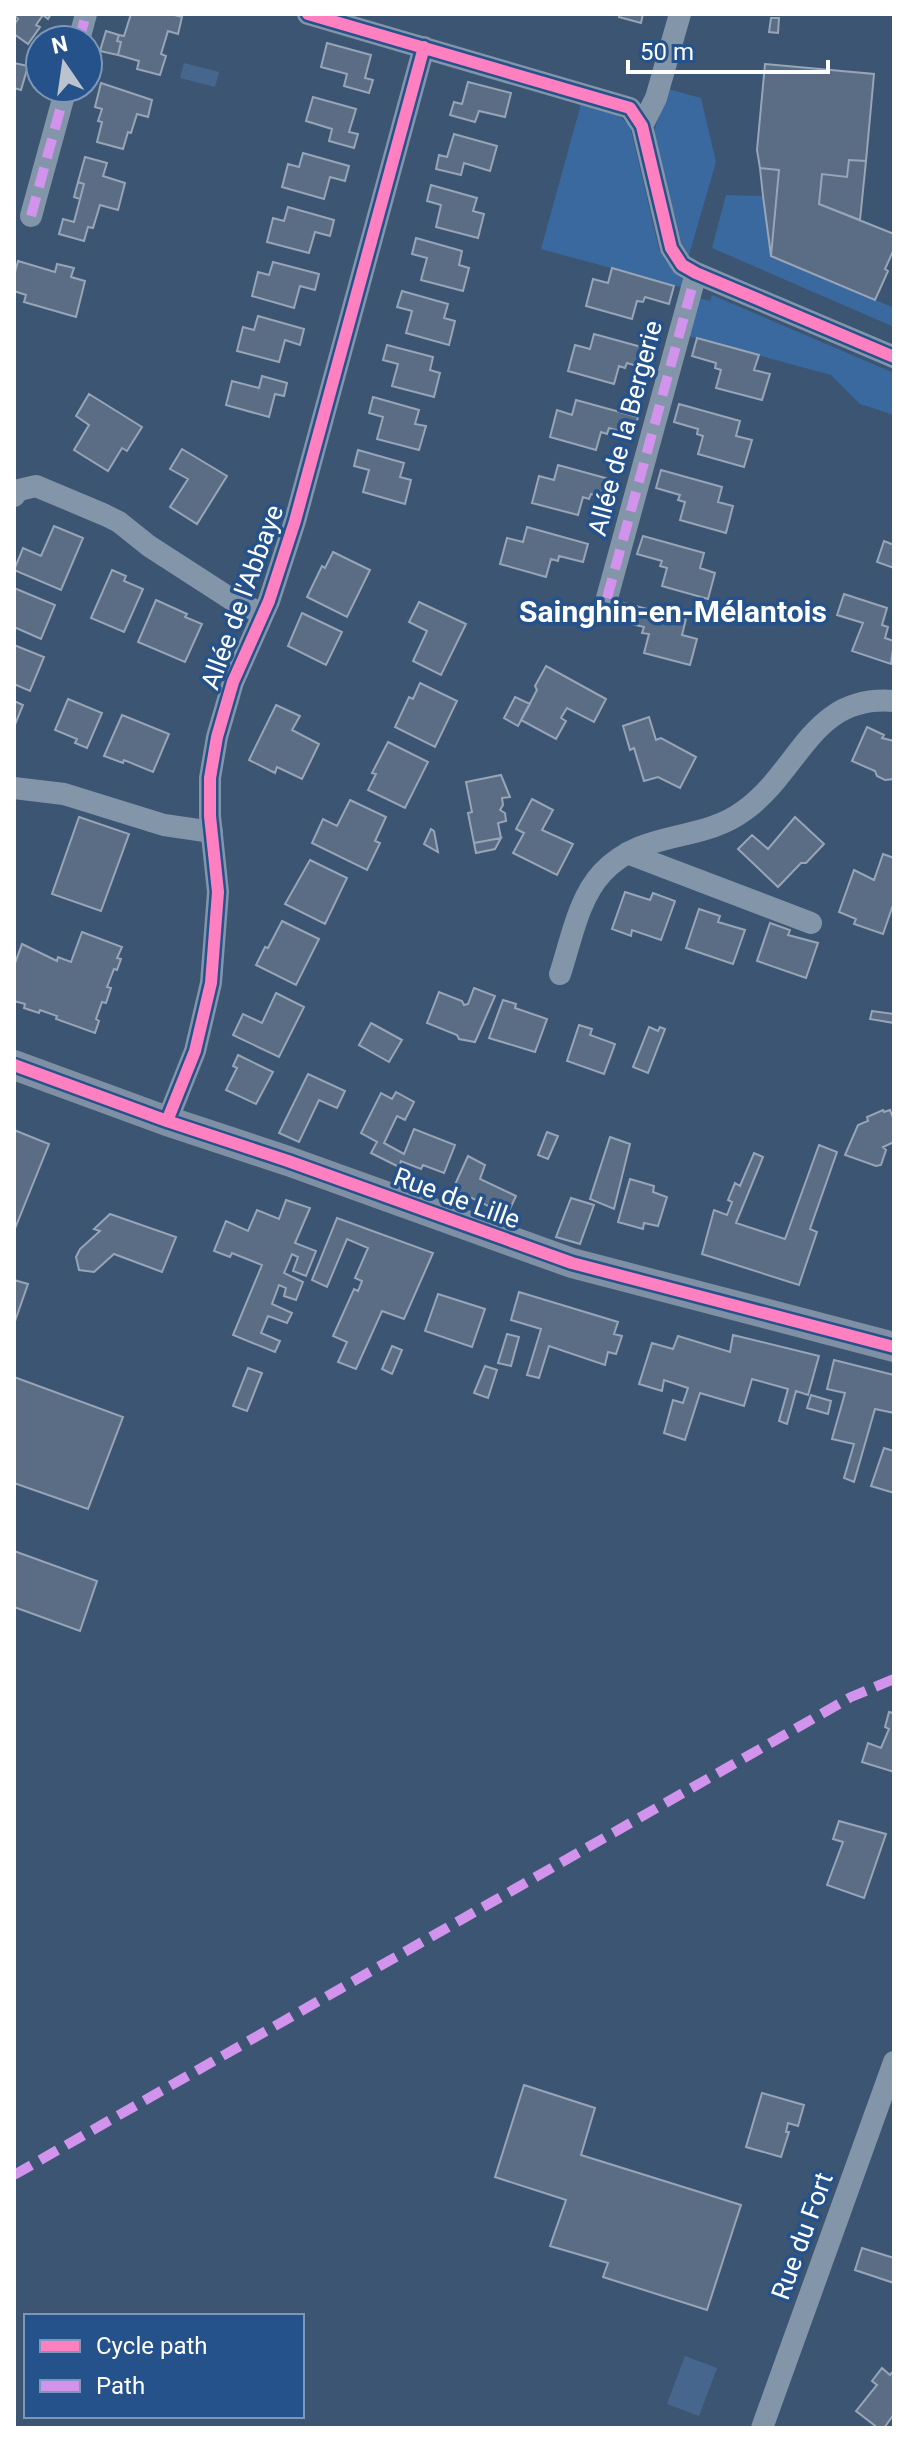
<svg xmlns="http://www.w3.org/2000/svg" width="908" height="2442" font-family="Roboto,sans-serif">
	<rect width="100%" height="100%" fill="#3c5573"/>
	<path fill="#3a69a0" d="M668,89L701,98L716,162L689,255L682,245L654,131Z
		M581,104L619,116L630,126L659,249L666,262L683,277L681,287L541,249Z
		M726,195L763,196L771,256L892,307L894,303V327L712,248Z
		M712,295L894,373V415L860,404L831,375L688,336L699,298L710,301Z"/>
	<path fill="#47668d" d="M184,63L219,72L215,87L180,78Z
		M685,2356L717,2368L699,2416L667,2404Z"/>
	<path fill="#5a6d85" stroke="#97a5b6" stroke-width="2" d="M14,14H51L48,19L43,15L36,25L40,27L28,44L14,34V25L18,19Z
		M131,14H171L182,17L178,34L168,31L161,54L166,56L160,75L137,69L139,61L118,55L121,42L117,41L119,35L124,36Z
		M620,14H643L641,23L619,17Z
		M771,18H779L778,33L769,32Z
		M106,31L119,35L117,41L121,42L118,55L100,51Z
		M327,43L371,55L365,78L373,80L369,93L344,86L347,74L321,67Z
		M14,63L28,66L21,90L14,88Z
		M765,64L874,74L866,161L849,160L847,177L822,174L819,204L894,234V249L885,269L888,271L875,300L771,256L779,170L760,168L757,150Z
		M468,82L511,93L505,117L479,111L475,122L450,115L454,102L462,104Z
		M101,83L152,100L148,117L137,114L131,133L128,132L123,149L97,142L102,122L98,121L102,109L95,107Z
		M313,97L356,109L349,132L358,134L354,148L329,141L332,129L306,121Z
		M454,134L497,146L490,171L464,163L461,175L436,169L439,155L447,157Z
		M303,153L349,166L345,181L330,177L324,199L282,187L288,164L299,167Z
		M85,157L107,163L103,176L125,183L118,210L100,205L93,228L88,227L84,241L59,234L63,219L74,222L84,184L78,182Z
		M849,160L866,161L860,220L819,204L822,174L847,177Z
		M760,168L779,170L771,256L763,196Z
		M78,182L84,184L80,199L74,197Z
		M431,185L477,198L473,211L484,214L478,238L436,227L441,205L427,201Z
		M288,207L334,220L330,236L315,232L309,253L267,242L273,218L284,221Z
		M416,238L462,251L459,265L469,268L463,291L421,280L427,258L412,254Z
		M18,261L55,272L57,264L74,268L71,277L85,281L76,317L24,302L26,295L14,291V276Z
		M273,262L319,274L315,290L300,286L294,308L252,296L258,272L269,275Z
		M612,268L674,286L669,304L645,297L643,302L637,301L632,319L586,306L593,279L608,283Z
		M402,291L448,304L444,318L455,321L449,345L406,333L412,311L397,307Z
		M258,316L304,329L300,345L285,340L279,362L237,351L243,327L254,330Z
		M594,334L656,351L651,370L627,363L625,368L619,366L614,384L568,371L575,345L590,349Z
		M697,338L759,355L754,370L770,374L762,400L716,388L721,370L715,368L716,363L692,356Z
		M387,345L433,357L430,370L440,373L434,397L392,386L398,364L383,360Z
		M262,376L287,383L284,396L275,394L269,417L226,405L232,381L259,388Z
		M89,394L142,427L127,451L122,448L108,471L74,450L89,425L76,416Z
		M373,397L419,410L415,424L426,426L419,450L377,439L383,417L369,413Z
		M576,400L638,417L633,435L609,428L607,434L601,432L596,450L550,437L557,410L572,415Z
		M679,404L740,421L736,436L752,440L744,467L698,454L703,436L697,434L698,429L674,422Z
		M182,449L227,476L197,524L170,507L188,479L170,469Z
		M358,450L404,463L400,477L411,480L405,504L363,492L369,470L354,466Z
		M558,465L620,482L615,501L591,494L589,499L583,497L578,515L532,503L539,476L554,480Z
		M661,470L722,487L718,502L733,506L726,533L680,520L685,502L678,500L680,495L656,488Z
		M54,526L83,538L61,590L14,570L23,548L41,556Z
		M527,527L588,544L583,562L559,556L558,561L551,559L546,577L500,564L507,538L523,542Z
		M643,536L704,553L700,568L715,573L708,599L662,586L667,568L660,566L662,561L637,554Z
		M884,541L894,545V568L877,562Z
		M333,552L370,570L347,617L307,597L322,566L325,568Z
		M112,570L126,576L124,581L143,589L124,632L91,618Z
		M14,588L55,605L41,639L14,627Z
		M844,594L887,608L882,625L888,627L885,638L894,641L891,664L852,651L863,623L837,615Z
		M156,600L187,614L185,617L202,624L185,662L138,642Z
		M419,602L466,624L441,675L413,661L427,631L409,622Z
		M624,603L686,619L682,635L697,639L690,665L644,653L649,634L642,633L644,627L619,621Z
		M302,613L342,632L326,665L288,646Z
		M14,645L44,657L30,691L14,684Z
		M546,666L606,699L594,722L567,708L561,718L566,721L556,739L521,720L537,690L535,686Z
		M420,683L457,701L435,747L395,727L409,697L413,699Z
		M515,697L530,704L518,726L504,718Z
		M68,699L102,713L87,748L75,743L77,739L55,730Z
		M14,701L23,705L14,727Z
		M276,705L300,716L292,730L319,744L302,779L277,767L275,773L249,760Z
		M122,715L169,734L153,772L124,760L123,763L104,756Z
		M649,717L656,740L661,738L696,757L680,788L658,777L644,781L634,748L630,750L623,726Z
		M867,727L884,735L882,738L894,741V779L885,780L877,776L875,771L852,761Z
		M388,742L428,762L405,808L368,790L376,774L372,773Z
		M501,775L510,797L502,798L503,805L500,810L505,813L506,821L498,823L501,838L474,843L468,813L472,812L466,782Z
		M532,799L553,810L542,830L573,844L557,875L513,853L524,833L516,829Z
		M350,800L386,817L375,841L380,843L367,870L312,843L323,819L337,826Z
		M79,817L129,834L101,911L52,894Z
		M795,817L824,844L806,863H801L778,887L738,849L752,835L768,849Z
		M431,829L434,831L438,852L424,844Z
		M501,838L495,849L476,853L474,843Z
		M883,854L894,858V902L883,934L854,924L856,919L839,912L854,870L874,880Z
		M310,860L347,878L325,924L285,904Z
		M625,892L650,900L653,893L675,901L661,940L632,930L631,936L612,929Z
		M699,909L720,916L718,922L745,930L733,964L686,948Z
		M282,921L319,939L296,985L256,965L265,947L268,948Z
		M770,923L790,930L788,935L818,943L806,978L757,961Z
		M82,932L122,947L117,958L121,959L117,970L114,969L107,987L111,988L106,1003L102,1002L96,1019L99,1021L95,1033L56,1019L57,1016L40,1010L39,1013L24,1008L25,1004L14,1001V966L22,944L57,961L58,957L71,962Z
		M474,988L495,996L475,1042L459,1039L457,1035L427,1023L439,992L462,1001L464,1005L468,1004Z
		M276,993L304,1007L279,1057L233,1035L243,1014L262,1023Z
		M503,1000L516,1004L515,1008L547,1019L535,1052L489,1038Z
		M872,1011L894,1014V1023L870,1019Z
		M371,1023L402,1040L389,1062L359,1045Z
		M579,1025L592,1029L590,1035L615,1044L604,1074L567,1061Z
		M649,1027L658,1031L660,1027L665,1029L648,1073L633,1067Z
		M238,1055L273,1072L256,1104L226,1090L237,1068L233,1066Z
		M308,1074L345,1091L337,1108L319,1100L299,1142L279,1133Z
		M396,1092L414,1102L405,1120L397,1116L384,1143L404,1154L414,1129L455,1145L444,1173L423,1165L421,1169L401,1161L399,1167L371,1153L377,1142L361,1133L381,1093L392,1099Z
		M883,1110L884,1112L890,1110L894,1120V1142L883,1147L886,1150L881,1165L876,1166L845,1155L858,1125L868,1121L867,1117Z
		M14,1130L49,1144L14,1231Z
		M547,1132L558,1136L548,1159L538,1155Z
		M610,1137L630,1144L614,1209L590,1199Z
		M819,1145L837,1152L810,1229L817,1232L799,1285L702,1254L714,1210L727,1215L732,1202L728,1200L735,1183L740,1186L754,1153L763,1157L736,1223L785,1239Z
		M468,1156L485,1165L480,1179L516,1196L507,1215L453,1189Z
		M630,1179L654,1186L653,1192L667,1197L658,1226L644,1223L643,1229L618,1222Z
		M571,1198L594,1205L580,1244L556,1237Z
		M286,1200L310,1208L295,1243L316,1251L306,1276L293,1271L298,1257L292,1254L284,1273L303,1282L296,1300L284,1296L286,1288L279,1285L272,1304L292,1313L287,1323L268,1316L261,1333L280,1341L275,1352L233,1335L262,1265L232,1253L230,1257L214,1251L226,1221L248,1231L257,1210L279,1219Z
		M110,1214L176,1237L162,1272L114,1254L94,1272L79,1270L76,1257L80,1249L100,1231L94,1229Z
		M337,1218L433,1253L404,1319L382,1311L356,1369L338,1362L347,1342L333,1336L354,1289L358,1291L362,1281L355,1278L368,1248L347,1239L327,1287L312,1280Z
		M14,1280L28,1284L14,1324Z
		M519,1292L618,1322L614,1334L622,1336L616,1354L608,1352L605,1365L549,1346L539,1378L527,1375L541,1329L511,1320Z
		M438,1294L485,1309L472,1347L425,1331Z
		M507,1334L519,1337L511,1366L498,1363Z
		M733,1335L819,1356L808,1395L796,1391L787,1424L779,1421L788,1389L752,1379L744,1406L700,1393L685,1440L664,1433L673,1400L683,1403L688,1388L664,1380L662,1391L639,1384L652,1343L673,1349L678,1336L730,1352Z
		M392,1346L402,1350L392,1374L382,1369Z
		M834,1360L894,1375V1413L875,1409L854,1482L844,1478L854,1444L832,1439L845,1393L827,1389Z
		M485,1366L497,1370L488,1398L474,1393Z
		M248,1368L262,1373L247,1411L233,1406Z
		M14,1377L123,1417L88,1509L14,1483Z
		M811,1395L831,1401L828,1414L807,1408Z
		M884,1448L894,1451V1493L871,1486Z
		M14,1551L97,1581L80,1631L14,1607Z
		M889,1712L894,1713V1772L862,1762L868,1743L881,1748L889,1729L885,1727Z
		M839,1821L886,1834L864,1898L827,1885L843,1842L833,1839Z
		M524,2085L595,2108L581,2155L741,2205L707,2310L603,2277L608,2263L550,2246L566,2200L495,2177Z
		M762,2093L804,2105L798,2126L788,2123L786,2132H789L781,2157L746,2147Z
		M862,2248L894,2258V2283L855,2270Z
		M882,2368L890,2375L894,2370V2414L884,2428H878L856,2411L877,2385L872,2381Z"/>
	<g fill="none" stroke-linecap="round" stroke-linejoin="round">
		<path stroke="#8395a8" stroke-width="22" d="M308,14L630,108L642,126L671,248L682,265L696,273L894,357
			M79,40L86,14
			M642,126L656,98L680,14
			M31,216L66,88
			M14,496L19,490L36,486L105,515L119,522L149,546L231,599L263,614
			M607,598L696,273
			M14,788L64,794L164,825L212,832
			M627,853L811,923
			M560,974C571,941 578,899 602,873C644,828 700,844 745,810C801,769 812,694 894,701
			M167,1121L195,1051L211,983L218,892L210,816V778L217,737L233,682L269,601L295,521L424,47
			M762,2428L894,2062"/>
		<path stroke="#7f90a4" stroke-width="30" d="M14,1065L167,1121L288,1161L572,1263L894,1347"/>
		<path stroke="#d193ec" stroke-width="10" stroke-dasharray="20 10" stroke-linecap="butt" d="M79,40L86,14
			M31,216L66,88
			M607,598L696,273
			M14,2175L851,1697L894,1679"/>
		<defs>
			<path id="cycleway" d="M308,14L630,108L642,126L671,248L682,265L696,273L894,357
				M14,1065L167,1121L288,1161L572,1263L894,1347
				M167,1121L195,1051L211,983L218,892L210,816V778L217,737L233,682L269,601L295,521L424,47"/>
		</defs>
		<use href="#cycleway" stroke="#25528a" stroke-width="17"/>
		<use href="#cycleway" stroke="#ff80c0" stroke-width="12"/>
	</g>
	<g text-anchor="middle" stroke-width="7" stroke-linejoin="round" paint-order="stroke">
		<g font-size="26" fill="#fff" stroke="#25528a">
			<text transform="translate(625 428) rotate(-75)" y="9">Allée de la Bergerie</text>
			<text transform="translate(242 597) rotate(-70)" y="9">Allée de l'Abbaye</text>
			<text transform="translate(457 1198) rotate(20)" y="9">Rue de Lille</text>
			<text transform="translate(802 2236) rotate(-70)" y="9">Rue du Fort</text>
		</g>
		<g font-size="30" font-weight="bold" fill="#fff" stroke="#25528a">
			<text x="673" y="622">Sainghin-en-Mélantois</text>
		</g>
	</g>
	<rect width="908" height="2442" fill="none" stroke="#ffffff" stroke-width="32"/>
	<rect x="24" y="2314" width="280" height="104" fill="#25528a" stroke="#7c97b9" stroke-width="2"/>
	<rect x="40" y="2340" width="40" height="12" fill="#ff80c0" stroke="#7c97b9" stroke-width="2"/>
	<text x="96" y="2354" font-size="24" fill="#ffffff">Cycle path</text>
	<rect x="40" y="2380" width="40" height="12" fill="#d193ec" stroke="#7c97b9" stroke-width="2"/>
	<text x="96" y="2394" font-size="24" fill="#ffffff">Path</text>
	<g transform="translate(64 64) rotate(347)"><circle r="38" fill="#25528a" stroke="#7c97b9" stroke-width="2"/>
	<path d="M0-6L14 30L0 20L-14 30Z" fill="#bbc4ce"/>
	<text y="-12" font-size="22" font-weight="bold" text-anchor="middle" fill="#ffffff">N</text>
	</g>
	<path d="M628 60v12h200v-12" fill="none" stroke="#ffffff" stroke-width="4"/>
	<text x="640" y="60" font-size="24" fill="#ffffff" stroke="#25528a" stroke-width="6" paint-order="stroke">50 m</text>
</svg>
